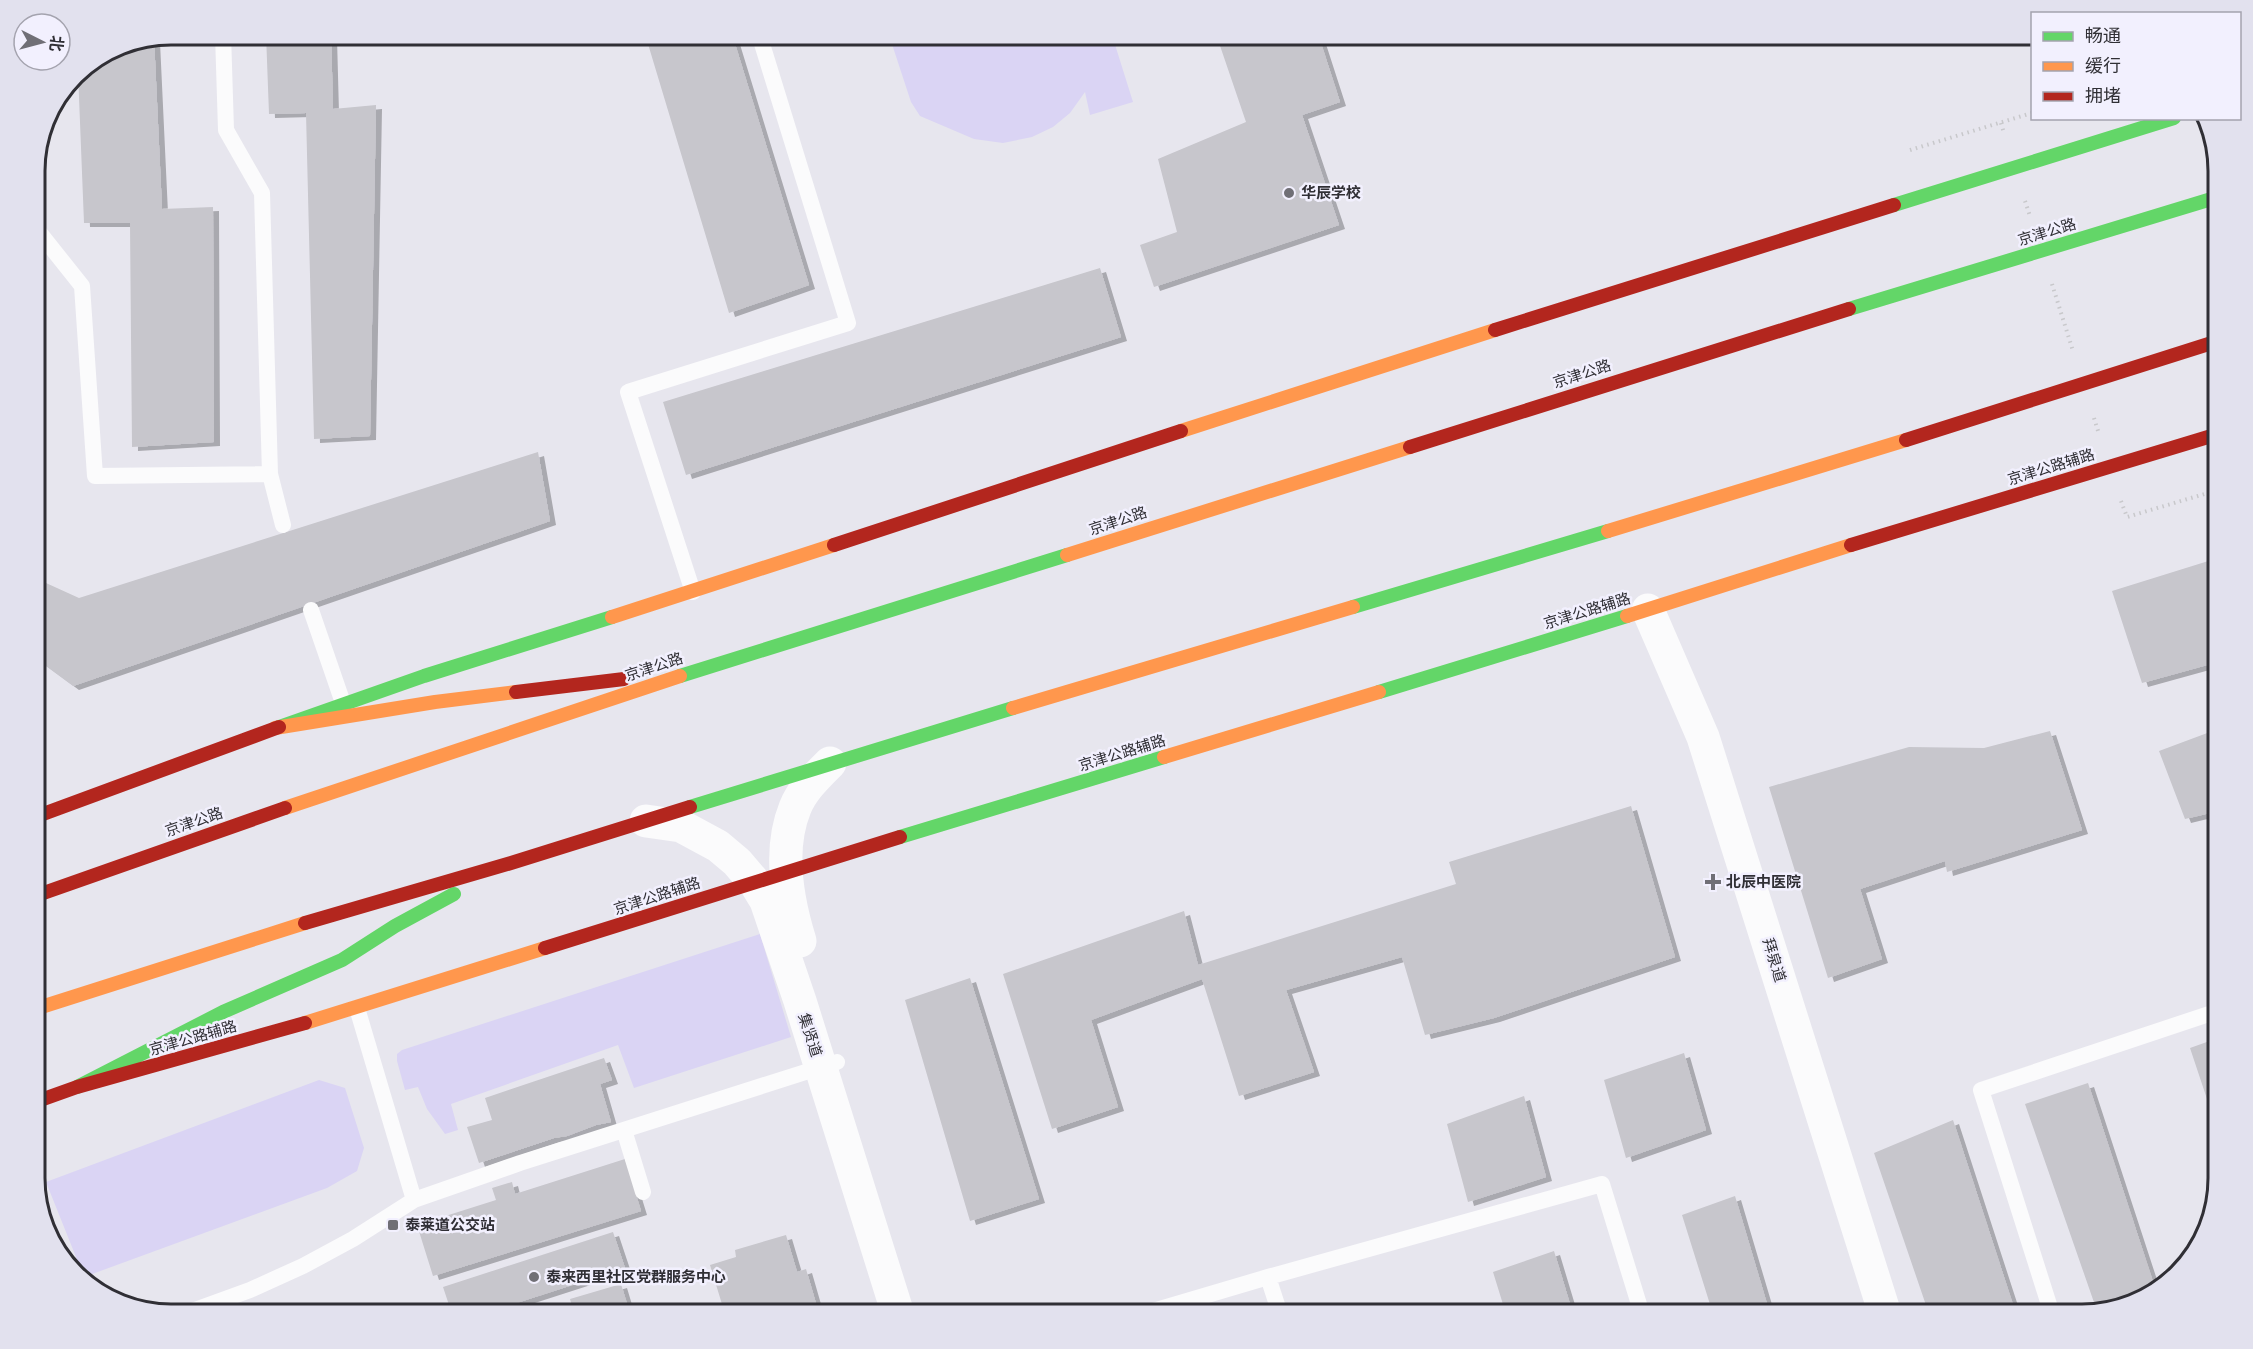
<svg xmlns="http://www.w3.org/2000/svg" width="2253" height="1349" font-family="Poppins,'Noto Sans SC',sans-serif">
	<defs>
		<filter id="shadow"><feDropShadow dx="6" dy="4" stdDeviation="0" flood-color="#0004"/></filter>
	</defs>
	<rect width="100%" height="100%" fill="#e7e6ee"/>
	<path fill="#dad4f4" d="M889,35H1112L1133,102L1090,115L1085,92L1070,113L1053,127L1032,137L1003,143L974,139L920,116L911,102Z
		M760,934L791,1037L634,1088L618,1045L451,1104L458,1130L445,1134L427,1109L418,1087L405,1090L397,1061V1054L402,1050Z
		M319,1080L345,1088L364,1148L357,1171L327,1188L84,1277L46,1182Z"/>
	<path fill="#c7c6cc" filter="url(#shadow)" d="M266,34H331L333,109L376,105L370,436L314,439L306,113L269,114Z
		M645,34H732L809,285L729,313Z
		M1216,34H1318L1340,102L1302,115L1339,225L1154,287L1140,245L1177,232L1158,159L1246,122Z
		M154,38L162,209L213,207L214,442L132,447L130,223H84L78,72L119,45Z
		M1100,268L1121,337L686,475L663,402Z
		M538,452L550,521L73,686L35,658V578L79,598Z
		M2218,558V662L2142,683L2112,591Z
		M2218,729V811L2185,819L2159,751Z
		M2050,731L2082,830L1947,872L1945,861L1860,889L1882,959L1828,978L1769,787L1909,747L1984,748Z
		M1631,806L1675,957L1494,1018L1425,1035L1402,957L1286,990L1314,1072L1239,1096L1202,979L1091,1020L1118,1107L1052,1129L1003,974L1184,911L1198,965L1456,884L1449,862Z
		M970,978L1039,1199L970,1221L905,1000Z
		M2218,1038V1132L2190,1048Z
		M1684,1053L1706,1130L1626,1158L1604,1080Z
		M604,1058L612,1080L600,1084L611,1122L596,1125L567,1136L554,1138L479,1163L467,1127L492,1120L485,1098Z
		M2088,1083L2156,1291L2151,1296L2097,1311L2025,1104Z
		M1524,1096L1546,1177L1468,1202L1447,1124Z
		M1953,1120L2016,1314H1929L1874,1153Z
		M625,1159L641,1211L433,1276L417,1225L496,1200L492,1188L512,1182L515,1194Z
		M1735,1196L1770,1314H1713L1682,1215Z
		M613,1232L625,1268L482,1314H452L443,1287Z
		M786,1235L797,1272L806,1269L819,1314H725L710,1265L736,1257L735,1250Z
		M1554,1251L1573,1314H1506L1493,1272Z
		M621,1284L630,1314H545L572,1306L570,1299Z"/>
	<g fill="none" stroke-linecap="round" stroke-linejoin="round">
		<path stroke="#c8c8cb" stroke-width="4" stroke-dasharray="1.5 4.5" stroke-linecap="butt" d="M2001,123L2004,133
			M1910,150L2032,113
			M2025,201L2030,216
			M2052,284L2073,351
			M2094,418L2099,434
			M2121,501L2127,517L2218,490"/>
		<path stroke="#fbfbfc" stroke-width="16" d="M223,34L226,130L262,193L270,474L283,525
			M35,227L82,286L95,476L270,474
			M693,592L628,392L848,323L759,34
			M311,610L343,703
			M357,1008L414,1200
			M624,1130L643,1192
			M1268,1277L1280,1314
			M184,1314L250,1290L303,1266L353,1239L414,1200L520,1163L837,1062
			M1143,1314L1268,1277L1602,1184L1642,1314
			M2052,1314L1981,1090L2218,1011"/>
		<path stroke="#fbfbfc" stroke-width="33" d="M1648,610L1703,737L1885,1314
			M646,821L681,826L718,846L737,862L755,883L766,901L800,1001L898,1314
			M800,941C787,899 778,850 795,808C802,790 817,776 830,763"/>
		<path stroke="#63d668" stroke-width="14" d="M1894,205L2174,118
			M1849,309L2218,197
			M1353,607L1608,531
			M680,676L1067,555
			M1379,692L1627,616
			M279,727L424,676L612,617
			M690,807L1013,708
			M900,837L1164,757
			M77,1087L223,1012L342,960L395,926L454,894"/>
		<path stroke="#ff974d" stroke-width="14" d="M1181,431L1495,330
			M1608,531L1906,440
			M1067,555L1410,447
			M1627,616L1851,545
			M612,617L834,545
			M1013,708L1353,607
			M275,728L435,702L516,692
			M1164,757L1379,692
			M285,808L680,676
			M35,1009L305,923
			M305,1023L545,948"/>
		<path stroke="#b3261e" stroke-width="14" d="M1495,330L1894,205
			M1906,440L2218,341
			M1410,447L1849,309
			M834,545L1181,431
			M1851,545L2218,434
			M516,692L624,679
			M35,817L279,727
			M35,896L285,808
			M305,923L511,863L690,807
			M545,948L900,837
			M35,1102L77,1087L305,1023"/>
	</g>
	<g fill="#706f76" stroke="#f2f0fe" stroke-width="2">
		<circle cx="1289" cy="193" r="6"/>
		<path d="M1710 873h6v6h6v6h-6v6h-6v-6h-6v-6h6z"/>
		<rect x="387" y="1219" width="12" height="12" rx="3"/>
		<circle cx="534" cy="1277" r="6"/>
	</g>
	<g text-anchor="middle" stroke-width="5" stroke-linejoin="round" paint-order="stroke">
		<g font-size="15" font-weight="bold" fill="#302f35" stroke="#f2f0fe" text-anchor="start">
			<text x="1301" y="198">华辰学校</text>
			<text x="1726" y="887">北辰中医院</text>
			<text x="405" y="1230">泰莱道公交站</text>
			<text x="546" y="1282">泰来西里社区党群服务中心</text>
		</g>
		<g font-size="15" fill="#302f35" stroke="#f2f0fe">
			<text transform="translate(2047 232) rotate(-17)" y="5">京津公路</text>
			<text transform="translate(1582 374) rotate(-18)" y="5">京津公路</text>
			<text transform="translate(2051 467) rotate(-17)" y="5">京津公路辅路</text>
			<text transform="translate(1118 521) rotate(-18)" y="5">京津公路</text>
			<text transform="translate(1587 611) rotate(-17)" y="5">京津公路辅路</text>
			<text transform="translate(654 667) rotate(-18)" y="5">京津公路</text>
			<text transform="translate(1122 753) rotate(-17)" y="5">京津公路辅路</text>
			<text transform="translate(194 822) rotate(-19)" y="5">京津公路</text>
			<text transform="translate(657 896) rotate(-18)" y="5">京津公路辅路</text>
			<text transform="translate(1774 960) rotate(73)" y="5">拜泉道</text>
			<text transform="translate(810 1035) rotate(72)" y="5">集贤道</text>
			<text transform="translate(193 1038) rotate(-16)" y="5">京津公路辅路</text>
		</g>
	</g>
	<path d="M0 0H2253V1349H0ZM171 45H2082A126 126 0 0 1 2208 171V1178A126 126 0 0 1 2082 1304H171A126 126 0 0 1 45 1178V171A126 126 0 0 1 171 45Z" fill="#e2e1ee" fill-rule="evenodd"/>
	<path fill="none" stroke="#302f35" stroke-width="3" d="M171 45H2082A126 126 0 0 1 2208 171V1178A126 126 0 0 1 2082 1304H171A126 126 0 0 1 45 1178V171A126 126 0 0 1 171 45Z"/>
	<rect x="2031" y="12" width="210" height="108" fill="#f2f0fe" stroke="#a4a3ae" stroke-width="1.5"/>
	<rect x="2043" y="32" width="30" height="9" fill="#63d668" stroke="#a4a3ae" stroke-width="1.5"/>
	<text x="2085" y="42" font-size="18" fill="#302f35">畅通</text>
	<rect x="2043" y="62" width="30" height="9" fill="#ff974d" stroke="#a4a3ae" stroke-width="1.5"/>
	<text x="2085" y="72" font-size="18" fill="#302f35">缓行</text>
	<rect x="2043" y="92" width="30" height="9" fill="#b3261e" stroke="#a4a3ae" stroke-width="1.5"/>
	<text x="2085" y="102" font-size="18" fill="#302f35">拥堵</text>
	<g transform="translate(42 42) rotate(96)"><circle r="28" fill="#f2f0fe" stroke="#a4a3ae" stroke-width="1.5"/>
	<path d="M0-4.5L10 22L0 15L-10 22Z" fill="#706f76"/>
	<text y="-9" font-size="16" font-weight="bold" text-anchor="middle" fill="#302f35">北</text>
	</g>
</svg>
